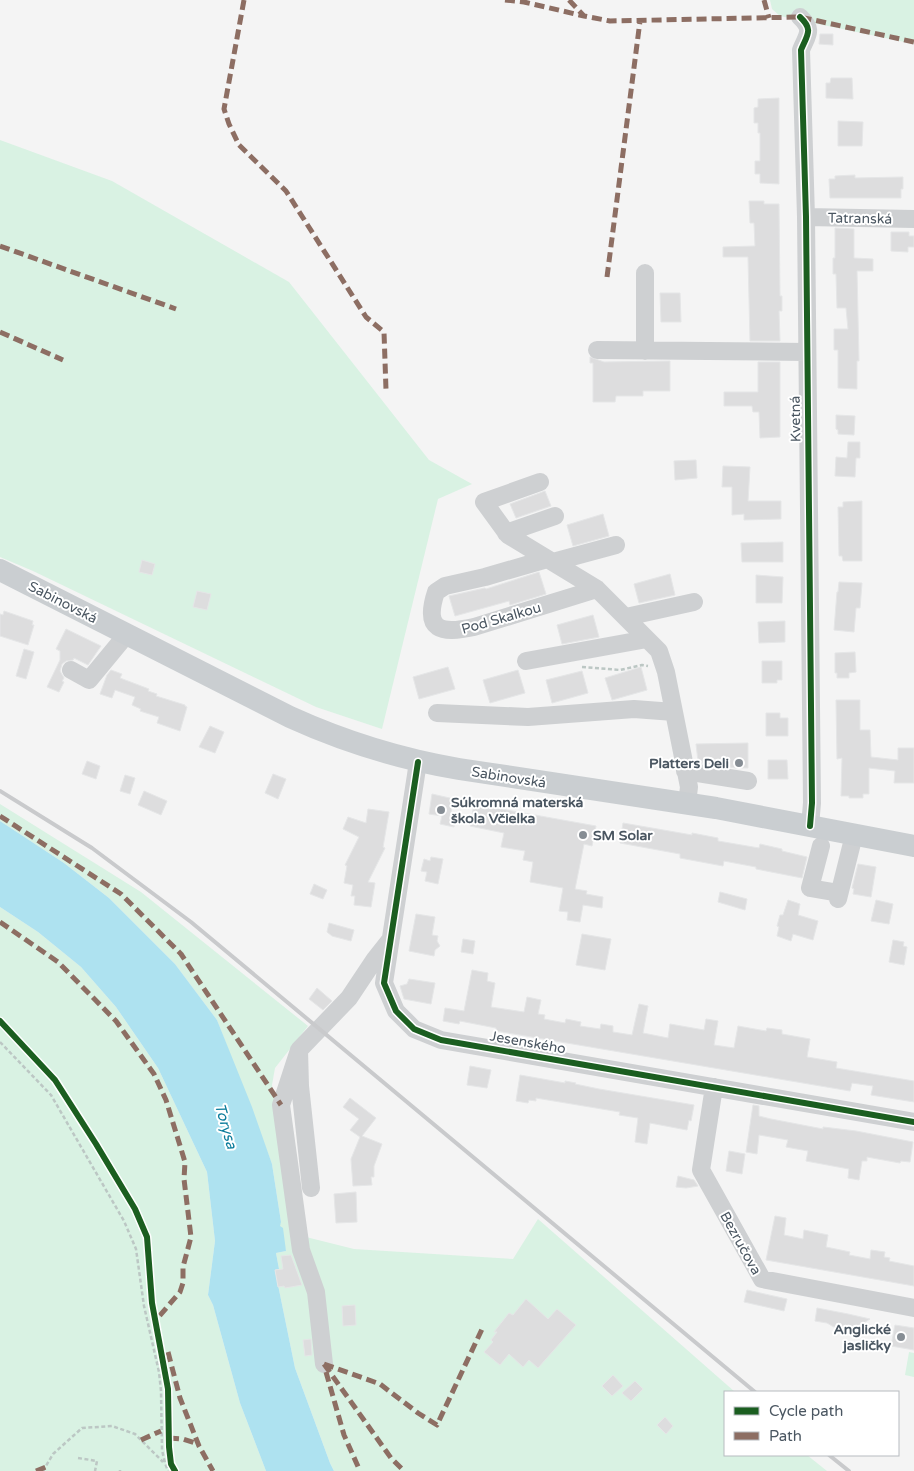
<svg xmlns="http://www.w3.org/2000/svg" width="914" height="1471" font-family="'Varela Round',sans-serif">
	<rect width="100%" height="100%" fill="#f4f4f4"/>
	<path fill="#d9f2e3" d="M770,0H914V44L780,16L772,9Z
		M0,140L112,181L289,282L429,460L472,484L438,499L382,729L316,707L33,571L0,557Z
		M0,804L141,892L308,1026L275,1068L272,1085L294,1234L354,1249L513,1259L538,1219L735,1392H725V1455H807L827,1471H334L330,1463L295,1368L277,1280L275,1270L279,1269L276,1253L286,1251L279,1226L281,1222L272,1164L217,1020L175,964L109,898L64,863L0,821Z
		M0,907L38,932L81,967L116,1007L158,1068L207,1172L215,1241L208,1295L213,1305L240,1403L266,1471H0Z
		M909,1352L914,1353V1377L905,1375Z"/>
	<path fill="#aee2f0" d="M0,821L64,863L109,898L175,964L217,1020L252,1107L272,1164L281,1222L280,1226L283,1228L286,1251L276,1253L279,1269L275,1270L277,1280L295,1368L330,1463L334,1471H266L240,1403L213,1305L208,1295L215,1241L207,1172L158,1068L116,1007L81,967L38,932L0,907Z"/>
	<path fill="#ddddde" stroke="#e5e6e7" d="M820,34H833V45L819,44Z
		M831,78H852L853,99L826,98V83H830Z
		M779,98V184L760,183V174H755V161H760V133H758V123H754V108L758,107V99Z
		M838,121L863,122L862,146H838Z
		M855,175V178L903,177V189H901V198H830L829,179H835V176Z
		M749,201H764V204H779L780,296H782V311H779L780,341H750L748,257H723V247L755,246L754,223H750Z
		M835,228L854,229V258L873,259V271H857L859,361H857V389L838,388V350H834V329H848L846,308H837L836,274H833V258H835Z
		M891,232H909V236H914V247H908V252L891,251Z
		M660,293H680L681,322H661Z
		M590,357L604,362L670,361V391H643V396H616L615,402H593V363H590Z
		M758,362H780V437L760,438L759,412H753L752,406H724V392H758Z
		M836,415L855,416L854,435L838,434V430L836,429Z
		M848,442H860V458H856L855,477L835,476L836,457L847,458Z
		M696,460L697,478L675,480L674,461Z
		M723,466L750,467L748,501H781V519L744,520V514L732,515V487H722Z
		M545,491L551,506L516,518L510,504Z
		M862,501V561H843L842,556H839L838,507H843V502Z
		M603,514L609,536L573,546L567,525Z
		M783,542V562H742L741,543Z
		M142,560L155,564L152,575L139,572Z
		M539,572L546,594L510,605L509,601L455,616L449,596L485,588L486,589Z
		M670,574L675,595L639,603L634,584Z
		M756,575L783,577L782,603H756Z
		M839,582L862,583L860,608H856L854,632L834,630L837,592H838Z
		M197,591L211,594L207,610L193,607Z
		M4,611L33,621L32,625H34L28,645L0,636V614L3,615Z
		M593,615L599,637L562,644L557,625Z
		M785,621V642L759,643L758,622Z
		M66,629L101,646L88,665L74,658L73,660L66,661L62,664L60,671L64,678L62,681L64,682L59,692L47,687L60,660V651L56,649Z
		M24,649L34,652L26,679L16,676Z
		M855,652L856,672L849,673V678H837V673H835V653Z
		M762,661H782V680H777V683H762Z
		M448,667L455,689L419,699L413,677Z
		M641,667L647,690L612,700L605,678Z
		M111,670L122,674L120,678L149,689L148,691L157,694L156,696L185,705V706L187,707L180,731L157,723L159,717L140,711L141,709L132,705L135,697L115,690L112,698L100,694L107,675Z
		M518,670L525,693L490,703L483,680Z
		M582,671L588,693L552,703L546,680Z
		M836,700H860V730H870L871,757L898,760V748H914V783H894L895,771L869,768V794H863V798H849V796H841L842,758L837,759Z
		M766,713H780V718H788V736H766Z
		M210,726L224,732L215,753L199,747Z
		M748,743V768H736L701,763V761H698L696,744Z
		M768,760H787L788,779H768Z
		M87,761L100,766L96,779L82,774Z
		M273,774L286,779L278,799L265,793Z
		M125,775L135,778L130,794L120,791Z
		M144,791L167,801L161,815L138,805Z
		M432,794L454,799L450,816L456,817L454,827L440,824L442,816L429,814Z
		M474,804L596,826L592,846L584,844L575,889L587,891L586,894L603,897L602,908L583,905L580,922L567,920L568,912L559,911L563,888L530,882L533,862L523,860L525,851L501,847L504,833L470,826Z
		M368,809L389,812L383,847L385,848L368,882L375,883L371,907L354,905L355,896H351L353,885L344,883L347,866L345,865L359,837L343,829L348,817L366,823Z
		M623,823L692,835V833L718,838V841L759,848L760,844L782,849V851L807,857L802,878L756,869V867L724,861L723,866L680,858V854L620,843Z
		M431,857L443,859L438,884L425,881L427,872L421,871L424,859L430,861Z
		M858,864L876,867L871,897L853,894L854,889L852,888Z
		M314,884L327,890L323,899L310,894Z
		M720,892L747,899L745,910L718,902Z
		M788,900L800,904L798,915L818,921L813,940L793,934L791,941L777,936L779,927L777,926L780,915H783Z
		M876,900L893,904L889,924L871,921Z
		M416,914L435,917L432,935L438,936L437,941L440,946L435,950L434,956L409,951Z
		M329,923L354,930L351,941L332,936L327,932Z
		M582,934L611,939L605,970L576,965Z
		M463,939L475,941L473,954L461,952Z
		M893,940L904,942L903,946L907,947L904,965L889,962Z
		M472,970L488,973L487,981L495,983L491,1007L524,1012L527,997L541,1000L538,1014L545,1015L544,1019L565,1023L566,1019L581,1022L580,1026L600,1029L601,1024L613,1026V1032L632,1035L639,1004L648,1006L643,1033L668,1038L670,1024L704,1030L706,1019L718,1021L714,1045L734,1048L738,1026L766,1031L767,1028L782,1030V1034L810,1039L807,1057L837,1062L836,1068L914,1081V1102L871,1095L873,1086L852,1083L850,1091L502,1032L496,1031V1028L460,1021L459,1024L443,1021L445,1008L464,1011Z
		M409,979L435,983L431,1004L404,999L400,986L407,984Z
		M317,988L332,1001L323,1010L309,999Z
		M470,1066L491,1070L487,1088L467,1085Z
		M520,1075L565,1083V1081L576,1083L575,1084L599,1089L694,1105L691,1121L689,1120L687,1130L650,1123L647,1144L635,1142L638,1118L619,1115L620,1112L536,1098V1101L529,1100L528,1103L516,1101Z
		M350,1098L376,1118L362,1136L382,1144L374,1166V1177H371L372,1185L353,1186L351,1159L360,1137L350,1130L359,1119L343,1107Z
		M753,1105L759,1106V1116L771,1119L823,1129V1127L856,1131L913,1142L910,1162L901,1161L900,1163L867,1157V1161H862L859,1180L848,1178L849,1169L806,1161L808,1151L786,1147L788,1140L759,1135L757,1154L746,1152Z
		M729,1151L745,1154L742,1174L726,1171Z
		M678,1176L694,1180L698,1186L686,1188L676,1187Z
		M356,1192L357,1222L336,1223L334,1194Z
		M775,1216L786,1218L784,1235L803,1239L804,1230L828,1235L826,1247L850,1252L849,1255L870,1259L871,1250L885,1252L884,1257L890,1258L889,1261L914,1266V1286L766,1260Z
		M291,1255L302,1285L285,1288L284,1286L278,1287L275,1270L283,1269L281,1256Z
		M747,1290L787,1299L784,1311L744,1302Z
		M526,1299L548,1319L557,1309L576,1325L538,1368L529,1360L523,1367L509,1354L500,1365L484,1352L493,1342L491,1340L497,1332H494L509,1313L513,1315Z
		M355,1305L356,1325L343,1326L342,1306Z
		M817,1308L848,1314L870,1319L859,1326L857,1335L844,1333L827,1323L815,1321Z
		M895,1325L914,1328V1350L891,1346Z
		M311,1339L312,1355L305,1356L303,1340Z
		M613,1375L623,1386L612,1396L602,1386Z
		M635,1381L643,1389L631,1401L622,1393Z
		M665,1417L673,1426L666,1434L657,1425Z"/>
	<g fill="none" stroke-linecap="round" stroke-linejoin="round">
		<path stroke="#bcc7c4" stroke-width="2.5" stroke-dasharray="4 2.5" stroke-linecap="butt" d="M582,667L620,670L642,665L648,666
			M0,1042L51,1095L124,1221L136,1249L144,1306L159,1372L161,1391L162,1450L165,1463L168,1471
			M78,1458L97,1461L95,1471
			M120,1470V1471
			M43,1471L53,1454L82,1428L112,1426L135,1434L163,1462"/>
		<path stroke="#ced0d2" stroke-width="18" d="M800,17C814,30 807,35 801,50L806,217L812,803L810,826
			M806,217L914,219
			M597,350L807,352
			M645,351V273
			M540,482L484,502L508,535L597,589L659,651L666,672L689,787L687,803
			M506,533L555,516
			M547,559L485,577L445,586L436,592C423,631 441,634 474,627L597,589
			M553,562L616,545
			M626,617L694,602
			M526,661L647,639
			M71,670L89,680L127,634
			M437,713L528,717L634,709L674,712
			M418,762L384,983L396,1011L414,1029L441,1040L914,1122
			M685,771L748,781
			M821,846L810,888L839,893
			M838,899L854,835
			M299,1050L281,1105L301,1250L316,1292L324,1364
			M714,1087L701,1170L762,1279L914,1308
			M311,1188L300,1086L299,1050L349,998L375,959L390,940"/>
		<path stroke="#caced1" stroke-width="22" d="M0,570L290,717C345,742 400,759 459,769L716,808L914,846"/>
		<path stroke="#c9cacc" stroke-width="4" d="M0,791L92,848L191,922L755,1392
			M829,1455L849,1471"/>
		<path stroke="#8d6e63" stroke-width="5" stroke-dasharray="10 5" stroke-linecap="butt" d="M244,0L224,109L229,124L239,145L286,191L366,317L384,332L386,390
			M505,0L524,2L584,16
			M569,0L584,16L610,21L800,17L914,42
			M764,0L769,18
			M0,246L176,309
			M607,277L640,21
			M0,332L63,360
			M0,816L121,894L181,954L281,1105
			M0,922L58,962L116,1021L154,1074L166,1100L185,1162L184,1179L191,1237L183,1267V1283L180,1292L156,1320
			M168,1352L180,1398L199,1446L213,1471
			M324,1364L380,1384L418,1413L437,1425L483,1327
			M324,1364L391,1458L404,1471
			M326,1372L344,1435L360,1471
			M169,1438L183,1439L198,1444
			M141,1440L161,1431
			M36,1471L46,1467"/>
		<defs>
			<path id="cycleway" d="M800,17C814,30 807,35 801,50L806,217L812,803L810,826
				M418,762L384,983L396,1011L414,1029L441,1040L914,1122
				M0,1021L55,1080L96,1144L135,1209L147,1237L152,1303L168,1389L169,1447L171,1464L175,1471"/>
		</defs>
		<use href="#cycleway" stroke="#fff" stroke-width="9"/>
		<use href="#cycleway" stroke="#1b5e20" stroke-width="6"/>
	</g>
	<g fill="#868d94" stroke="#fff" stroke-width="2">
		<circle cx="739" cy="763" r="5"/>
		<circle cx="441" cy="810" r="5"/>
		<circle cx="583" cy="835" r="5"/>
		<circle cx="901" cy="1337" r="5"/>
	</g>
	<g text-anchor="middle" stroke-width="4" stroke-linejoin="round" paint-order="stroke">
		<g font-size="14" fill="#4a5661" stroke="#fff">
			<text transform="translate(860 218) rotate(1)" y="5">Tatranská</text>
			<text transform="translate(795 419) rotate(-91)" y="5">Kvetná</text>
			<text transform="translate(63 602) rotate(27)" y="5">Sabinovská</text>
			<text transform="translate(501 618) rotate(-16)" y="5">Pod Skalkou</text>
			<text transform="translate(509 777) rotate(9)" y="5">Sabinovská</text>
			<text transform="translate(528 1042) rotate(10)" y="5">Jesenského</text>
			<text transform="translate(741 1243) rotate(61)" y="5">Bezručova</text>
		</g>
		<g font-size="14" font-weight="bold" fill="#4a5661" stroke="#fff" text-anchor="end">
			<text x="729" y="768">Platters Deli</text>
			<text x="451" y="807" text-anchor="start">Súkromná materská<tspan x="451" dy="16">škola Včielka</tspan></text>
			<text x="593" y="840" text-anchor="start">SM Solar</text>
			<text x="891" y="1334">Anglické<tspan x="891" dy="16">jasličky</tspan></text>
		</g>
		<g font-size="15" font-style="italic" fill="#0c7c9b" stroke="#fff">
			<text transform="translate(226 1126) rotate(74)" y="5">Torysa</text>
		</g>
	</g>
	<rect x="724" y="1391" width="175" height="65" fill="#ffffff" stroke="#b7bbc0"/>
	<rect x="734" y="1407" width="25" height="8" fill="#1b5e20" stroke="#b7bbc0"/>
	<text x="769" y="1416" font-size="15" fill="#4a5661">Cycle path</text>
	<rect x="734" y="1432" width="25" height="8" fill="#8d6e63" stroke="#b7bbc0"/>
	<text x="769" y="1441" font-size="15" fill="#4a5661">Path</text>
</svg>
